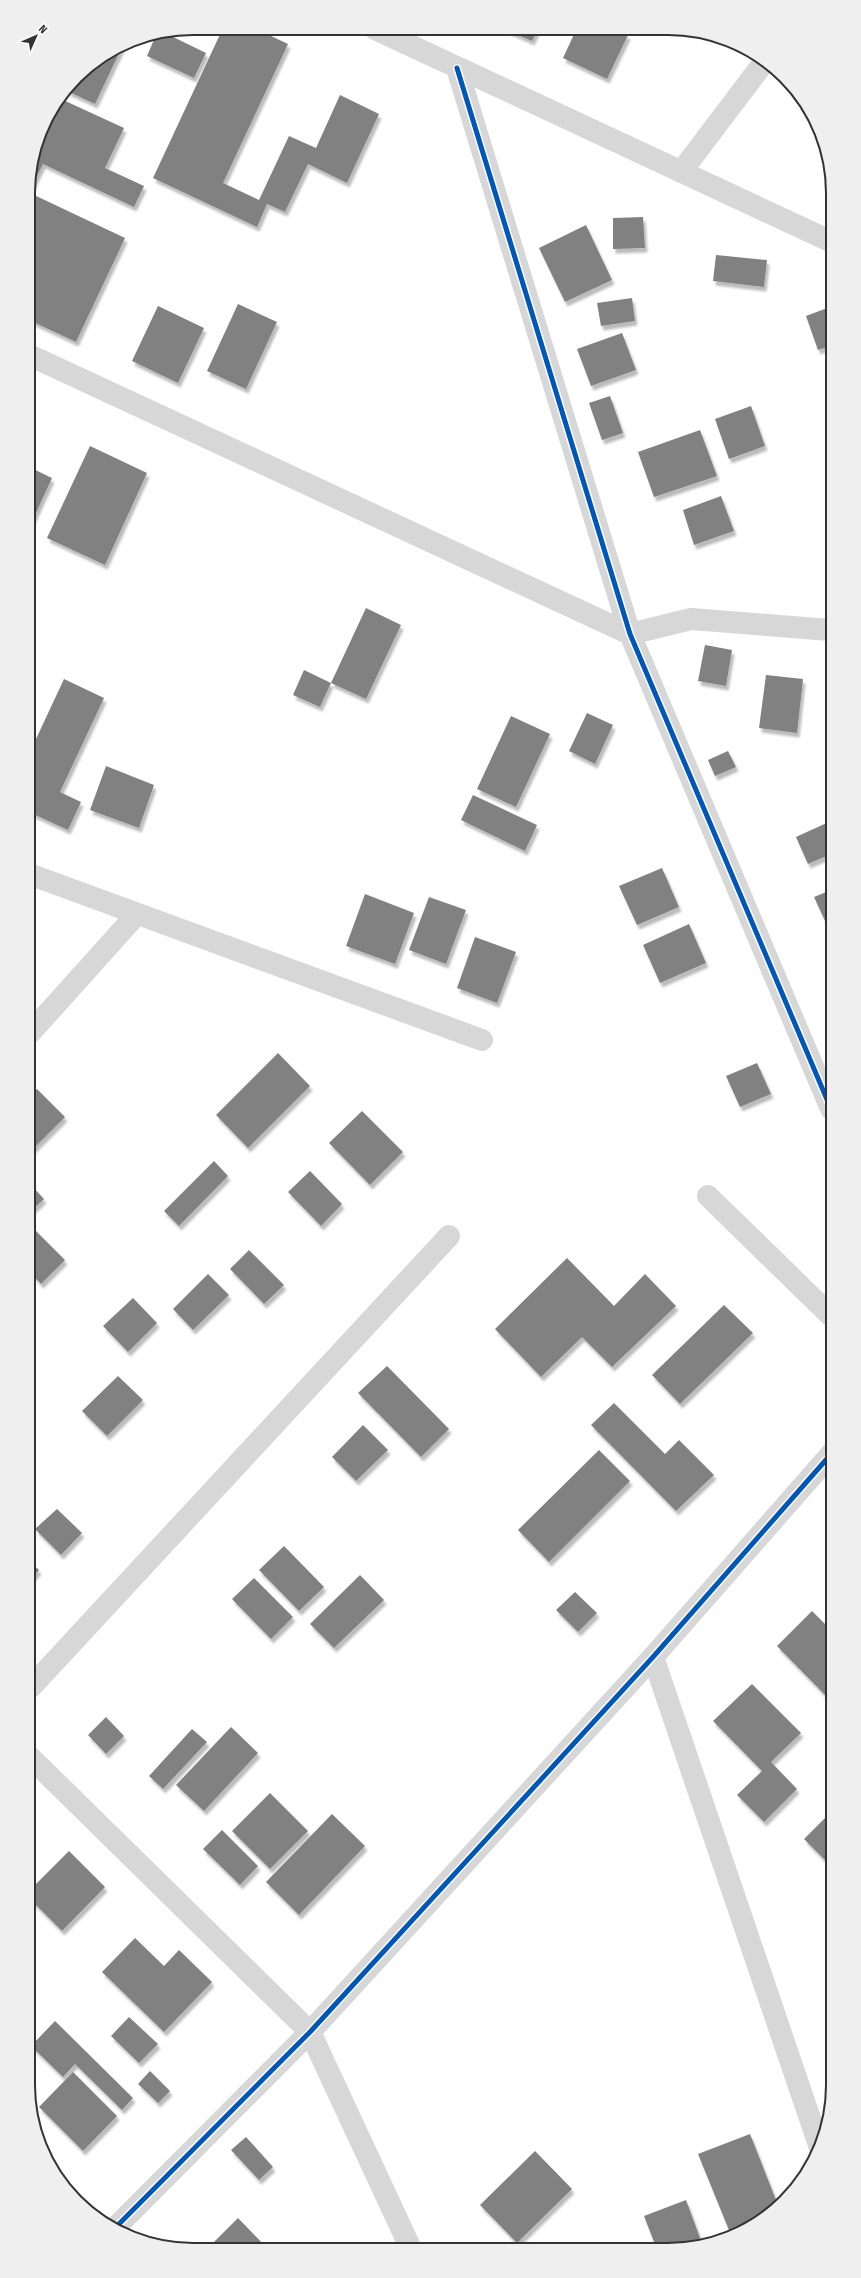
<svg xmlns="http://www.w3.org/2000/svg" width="861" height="2278" font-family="'Fira Sans Condensed',sans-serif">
	<defs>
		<filter id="shadow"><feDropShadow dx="2.5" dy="4.5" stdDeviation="1" flood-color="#0004"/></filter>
	</defs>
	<rect width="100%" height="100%" fill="#fff"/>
	<path fill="#818181" filter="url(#shadow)" d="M223,28H254L288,44L223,183L259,200L289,136L316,148L340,95L379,114L347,183L308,164L285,212L267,204L257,227L153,178Z
		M507,30H537L532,41Z
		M576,30L619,31L628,35L607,79L563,58Z
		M165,33L206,53L194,78L147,56L156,35Z
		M123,45L95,104L67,91L84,69Z
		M61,99L124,128L105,168L144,186L134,207L43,164L28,194V182L45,120Z
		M32,194L125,238L76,342L29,320L28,201Z
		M643,217L645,248L613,249V218Z
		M586,225L612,280L565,302L539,248Z
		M716,255L767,260L764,287L713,281Z
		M632,298L635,321L601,326L597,303Z
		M238,304L277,322L246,389L207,371Z
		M158,306L204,328L178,383L132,361Z
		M830,307V346L818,350L806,316Z
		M622,333L636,370L591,386L577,349Z
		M610,396L623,433L602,440L589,403Z
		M751,406L765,446L729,459L715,419Z
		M700,430L717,476L654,497L638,452Z
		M90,446L147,473L105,565L47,538Z
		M29,467L52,478L29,528Z
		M721,496L734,531L694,545L683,510Z
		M366,608L401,625L366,699L331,683Z
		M705,645L732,650L726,686L698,681Z
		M304,670L331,683L320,707L293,695Z
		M766,675L803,679L797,733L759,728Z
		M64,679L104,698L60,792L81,802L68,830L29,812V754Z
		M587,713L613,725L595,764L569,751Z
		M511,716L550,734L516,807L477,789Z
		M728,751L736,767L715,776L708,760Z
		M106,766L154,785L139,828L90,810Z
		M473,795L537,825L525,851L461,820Z
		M831,821V854L808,864L796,837Z
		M662,868L679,907L637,925L619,886Z
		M831,890V921L826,923L814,897Z
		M365,894L414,913L395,964L346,946Z
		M429,897L466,910L446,964L409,950Z
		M689,924L706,963L660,983L643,945Z
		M475,937L516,952L497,1003L457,988Z
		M278,1053L310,1086L248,1148L216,1115Z
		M757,1063L771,1094L740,1107L726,1076Z
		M37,1089L65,1117L30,1152V1096Z
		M362,1111L403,1152L370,1185L329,1143Z
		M214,1161L228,1176L179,1226L164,1211Z
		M310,1171L342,1204L321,1226L288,1192Z
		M30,1184L44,1199L30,1212Z
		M30,1225L65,1260L41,1284L30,1272Z
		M249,1250L284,1285L264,1304L230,1269Z
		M567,1258L614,1306L645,1274L676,1306L612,1367L582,1337L541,1377L495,1329Z
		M208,1274L229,1295L193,1330L173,1309Z
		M133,1298L157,1323L128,1352L103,1326Z
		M724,1305L753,1333L680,1404L652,1375Z
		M387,1366L449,1429L421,1457L358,1393Z
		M118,1376L143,1400L107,1436L82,1411Z
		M614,1403L665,1454L679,1440L714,1475L676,1511L591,1425Z
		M363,1425L388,1450L356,1481L332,1457Z
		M599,1450L630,1481L549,1562L518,1530Z
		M57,1509L82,1533L61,1555L35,1529Z
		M284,1546L324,1587L299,1611L259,1570Z
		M30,1562L39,1570L30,1580Z
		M360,1575L384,1600L334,1648L310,1624Z
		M254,1578L293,1617L271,1639L232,1599Z
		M575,1592L597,1613L578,1632L556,1610Z
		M812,1611L832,1631V1702L777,1646Z
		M752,1684L801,1733L771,1762L797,1789L764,1822L737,1795L762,1771L713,1721Z
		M106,1717L124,1736L106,1754L88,1735Z
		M231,1727L258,1753L204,1811L176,1785Z
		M192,1729L207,1742L163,1789L149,1776Z
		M270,1793L308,1831L270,1869L232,1831Z
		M832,1811V1867L804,1839Z
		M332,1814L365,1846L299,1915L266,1882Z
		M222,1830L258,1866L240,1885L203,1849Z
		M69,1851L105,1887L62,1931L31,1900V1889Z
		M832,1890V1905L825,1897Z
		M135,1938L164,1966L179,1950L212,1982L164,2032L102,1972Z
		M129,2017L158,2044L139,2063L111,2036Z
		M55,2021L133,2098L122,2110L75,2064L63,2077L31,2046Z
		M150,2071L170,2091L158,2103L138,2084Z
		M73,2072L117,2116L83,2151L39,2107Z
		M750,2134L778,2205L751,2228L731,2235L698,2154Z
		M246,2137L273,2167L259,2180L231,2150Z
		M535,2151L572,2189L517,2243L480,2205Z
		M686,2200L703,2246L656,2247L644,2216Z
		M238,2218L266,2247H217L213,2243Z"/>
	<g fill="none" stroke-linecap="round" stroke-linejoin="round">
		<path stroke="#d7d7d7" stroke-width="22" d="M375,29L830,241
			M457,68L630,634L831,1109
			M681,172L765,61
			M29,355L630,634L691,619L830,630
			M29,874L482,1040
			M30,1033L137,914
			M708,1196L831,1316
			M653,1657L820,2148
			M31,1687L449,1236
			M31,1758L310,2032L410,2247
			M114,2229L310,2032L653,1657L832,1453"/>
		<defs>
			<path id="cycleway" d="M457,68L630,634L831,1109
				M114,2229L310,2032L653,1657L832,1453"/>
		</defs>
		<use href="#cycleway" stroke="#fff" stroke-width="8"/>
		<use href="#cycleway" stroke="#0057b8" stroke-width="5"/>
	</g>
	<path d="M0 0H861V2278H0ZM193 35H668A158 158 0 0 1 826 193V2085A158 158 0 0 1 668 2243H193A158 158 0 0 1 35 2085V193A158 158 0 0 1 193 35Z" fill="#efefef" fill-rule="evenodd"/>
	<path fill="none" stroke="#333" stroke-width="2" d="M193 35H668A158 158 0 0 1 826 193V2085A158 158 0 0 1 668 2243H193A158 158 0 0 1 35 2085V193A158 158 0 0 1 193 35Z"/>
	<g transform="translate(36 36) rotate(45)" stroke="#ffffff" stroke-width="3" paint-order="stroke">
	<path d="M0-3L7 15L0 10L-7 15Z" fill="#333333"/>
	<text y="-6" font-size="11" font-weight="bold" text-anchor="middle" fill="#333333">N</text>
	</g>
</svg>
